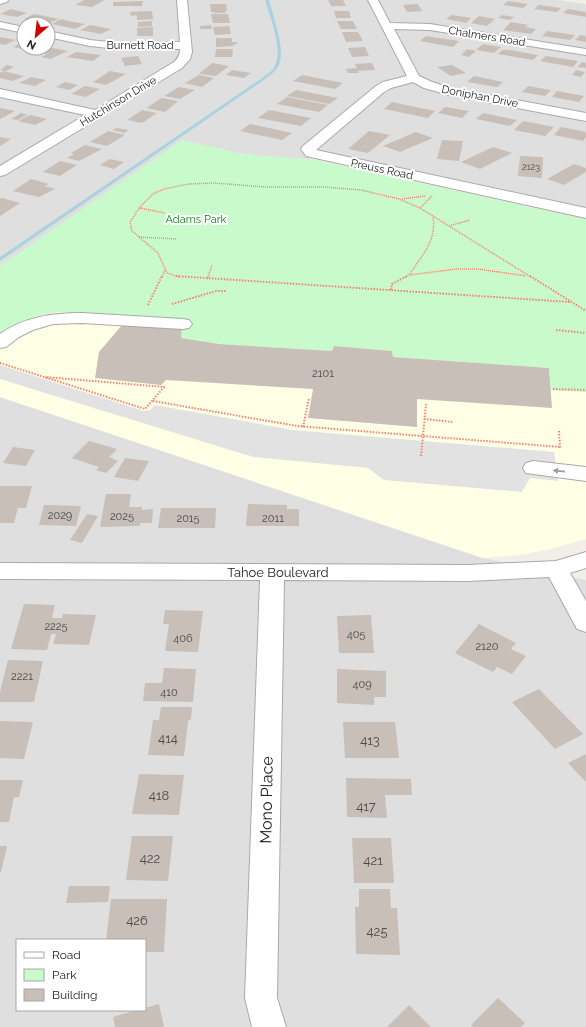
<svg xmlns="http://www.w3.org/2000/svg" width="586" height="1027" font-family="Raleway,sans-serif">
	<rect width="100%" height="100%" fill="#f2efe9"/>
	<path fill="#e0dfdf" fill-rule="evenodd" d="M0,0H558L586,4V208L319,150L310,159L260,156L238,153L0,266ZM24,24H48V48H24Z
		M0,397L483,558L586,580V1027H0ZM17,940H145V1010H17Z"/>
	<path fill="#ffffe5" d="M551,303V390L586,392V539L550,549L521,555L483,558L0,397V339L18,325L37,316L58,312L129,316Z"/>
	<path fill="#c8facc" d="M182,140L238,153L260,156L310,159L586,219V392L551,390L549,368L393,357L392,351L334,346L332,351L219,344L181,338L182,328L128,316L58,312L37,316L18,325L0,339V266Z"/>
	<path fill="#e2e2e2" d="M0,365L144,411L150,410L155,405L293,430L554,452L558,481L530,478L522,492L384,480L368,468L253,457L0,379Z"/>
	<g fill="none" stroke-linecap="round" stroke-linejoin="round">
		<path fill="#aad3df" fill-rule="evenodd" d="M265,0H269C273,17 287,51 278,67C275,72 269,76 264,80L0,261V257L262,78C266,75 273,71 275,65C283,48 270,17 265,0Z"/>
	</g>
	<path fill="#c7bfb8" d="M84,0H105L92,7L75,5Z
		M328,0H343L346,6H331Z
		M143,1L142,6H113V2Z
		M508,1L528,4L523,8L503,5Z
		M210,4H226L227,11H225V13H214V12H211Z
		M418,4L422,11L407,12L403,5Z
		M539,5L561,8L557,12L534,9Z
		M11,9L27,13L17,17L0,14Z
		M568,9L586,12V17L563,13Z
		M152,11L153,19L137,20V15L131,16L130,12Z
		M334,11H349L351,18H336Z
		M34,14L40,15L59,19L49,23L24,19Z
		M211,14H228L230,23H213Z
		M452,15L471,18L466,23L446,19Z
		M502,15L514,17L510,20L498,18Z
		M479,16L495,19L487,26L471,23Z
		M61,19L68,21L85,24L75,29L52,24Z
		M152,21V26L138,27V22Z
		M337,21H353L357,29H341Z
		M511,22L528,25L525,27L536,29L531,34L503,30Z
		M90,25L111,29L101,34L80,30Z
		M211,25L212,29H200V26Z
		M229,26L231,34L215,35L213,27Z
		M153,27V36H137V28Z
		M547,31L575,35L570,40L542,36Z
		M342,32H358L363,41L346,42Z
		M580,35L586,36V42L575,40Z
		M426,36L459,41L453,47L420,41Z
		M0,37L16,40L5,45L0,44Z
		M216,38H232V42H237V44L233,45V46L216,47Z
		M24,41V48H40L34,51L13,47Z
		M483,44L501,47L494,53L476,50Z
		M365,47L369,56L352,57L348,48Z
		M43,48H53L68,51L50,59L41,57L47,54L34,53Z
		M216,49H233L232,57H215Z
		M467,49L476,51L469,57L461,55Z
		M502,50H510L538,55L533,60L498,54Z
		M76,52L101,55L93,61L67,57Z
		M138,56L142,64L125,66L121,58Z
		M546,56L578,61L573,67L540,61Z
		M582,62L586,63V68L577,67Z
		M212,63L229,66L216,76L199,74Z
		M372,63L375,70L358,71L359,73H348L346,69L357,68L355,64Z
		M7,65L14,67L6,71L0,70Z
		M452,65L466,73L451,76L437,67Z
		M232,70L251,73L244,78L226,75Z
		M576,70L585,72L581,77L572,75Z
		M3,71L24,76L13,81L0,78V73Z
		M110,71L126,74L106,85L93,82Z
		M199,75L214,78L202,87L185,83Z
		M302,75L343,83L335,89L293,81Z
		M474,76L503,82L497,87L467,82Z
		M31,77L46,80L35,86L19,83Z
		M65,82L78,85L69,90L56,87Z
		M85,86L100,89L86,97L71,94Z
		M528,86L551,90L545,96L522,92Z
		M179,87L195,90L180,99L164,96Z
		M296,90L338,98L329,104L287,96Z
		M557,91L584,96L579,102L552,97Z
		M287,97L328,105L319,112L277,104Z
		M162,98L178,101L165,112L146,108Z
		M392,102L435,111L428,118L384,109Z
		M445,107L469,111L462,118L438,113Z
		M0,108L15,111L0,119Z
		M142,110L157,113L142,123L127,120Z
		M269,110L311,118L301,126L258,118Z
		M21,113L27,115L18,120L11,119Z
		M483,113L517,120L510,126L476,119Z
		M30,115L47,119L35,125L18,121Z
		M523,121L554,127L545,136L514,130Z
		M250,124L292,133L282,140L240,131Z
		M561,127L586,132V137L583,141L554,135Z
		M117,128L129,130L124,133L112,130Z
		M108,131L125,135L107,146L90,142Z
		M369,131L390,135L368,153L348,149Z
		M416,132L433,138L400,152L383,146Z
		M0,137L11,139L0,146Z
		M442,140L463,141L459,161L437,159Z
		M85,145L102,149L79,161L67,158L74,154L71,153Z
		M493,147L512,153L480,169L461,162Z
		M520,156L543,157L542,178L518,176Z
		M110,159L124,162L114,169L100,165Z
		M60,161L77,165L60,176L43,172Z
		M574,164L586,168V172L564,185L547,179Z
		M31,179L49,184L45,186L55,189L39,197L13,191Z
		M2,198L20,203L0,216V199Z
		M123,324L182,328L181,338L219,344L332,351L334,346L392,351L393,357L549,368L552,408L417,399V427L308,418L313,389L166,380L161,385L95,378L99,352Z
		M89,441L117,449L109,457L118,461L106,473L96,470L99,467L72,458Z
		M13,447L35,450L26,466L3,463Z
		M125,458L149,461L138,481L114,477Z
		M0,486H32L26,508H18L14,523H0Z
		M106,494H131L129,507H142V510L153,509L152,523H140V526L100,527Z
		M248,504L287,505V509H299V526H246Z
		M44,505L81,506L76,526L39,525Z
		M161,508H216L215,528H158Z
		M87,514L98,516L82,543L70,540Z
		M24,604L55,605L52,618H62L63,614L96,615L89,645L53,644L56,634H51L47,650L11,649Z
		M165,610L203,611L198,652L165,651L169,624H163Z
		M371,615L374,653H339L337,616Z
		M479,624L516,643L511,649L526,656L512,674L497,667L493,672L455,653Z
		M8,660L43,661L34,702H0V692Z
		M164,668L196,669L193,702L143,701L145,683H162Z
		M337,669L386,671V697H374V705L337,703Z
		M539,689L583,734L555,749L512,702Z
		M161,707H192L191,719L188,721L184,756L148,755L153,720H159Z
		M0,721L33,722L24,759L0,758Z
		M343,722H395L399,758H345Z
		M586,754V782L568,763Z
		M139,774L184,775L179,815L132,814Z
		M346,778L411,779L412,795H385L387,818L347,817Z
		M0,780H23L19,797H14L9,822H0Z
		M132,836H173L168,881L126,880Z
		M352,838H391L394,883H354Z
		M0,846H7L1,872H0Z
		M69,886H110L108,902L66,903Z
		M359,889H390L391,908H397L400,955L356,954L355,907H359Z
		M111,899H167L164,952H145V940H106Z
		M498,998L525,1023L521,1027H473L471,1025Z
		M159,1004L164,1027H115L113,1017L137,1010H145V1008Z
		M409,1005L431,1027H387Z"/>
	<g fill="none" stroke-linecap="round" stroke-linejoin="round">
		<defs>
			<path id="minor" d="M0,0H8L7,2L0,4Z
				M177,0H187L192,52L190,59L182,68L5,175L0,176V166L85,115L0,97V89L95,110L174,62C178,58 180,55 180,49H118L90,46L48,37V31L90,40L118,43L180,42Z
				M368,0H378L390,23L430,24L586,49V55L430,30L394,29L419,76L432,82L451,88L586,113V121L449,95L424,88L413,82L391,88L384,92L316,150L586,208V218L306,156L301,149L303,146L376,86L383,82L407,76Z
				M0,22L24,27V33L0,28Z
				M82,313L183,319L189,320L192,324L189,328L183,329L82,323L53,324L33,330L19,337L6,347L0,348V334C24,317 52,313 82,313Z
				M533,461L586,467V481L526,473L523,468L526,463Z
				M586,552V568L570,573L586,601V632L577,629L549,577L468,581L284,580L277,998L286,1027H252L245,998L260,580L0,579V563L468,565L556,561Z"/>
		</defs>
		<use href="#minor" stroke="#a9a9a9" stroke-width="2"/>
		<path stroke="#fa8072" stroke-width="1.5" stroke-dasharray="1 1" stroke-linecap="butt" d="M402,199L425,196
			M140,208L165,213
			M420,208L432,196
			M449,226L470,220
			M139,237L177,239
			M410,274C422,255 437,240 433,217
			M162,277L165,270
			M179,277L167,273L158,253L132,231L130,222L140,207L153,194L164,189L189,184L214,183L265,187H325L361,190L399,199L420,208L531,277
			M208,277L212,265
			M405,277L409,275L457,269H478L526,276"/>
		<path stroke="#fa8072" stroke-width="2" stroke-dasharray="1.5 1.5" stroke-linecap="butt" d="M176,276L570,302
			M530,276L586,311
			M207,279L208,276
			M391,290L392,284L407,276
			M172,304L216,291H226
			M148,305L162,276
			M556,330L586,333
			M0,363L145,409L164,387L45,377
			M553,389L586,390
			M153,401L297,426L560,447
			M424,419L453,422
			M303,427L309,398
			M559,431L560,448
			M421,456L426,404"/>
		<use href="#minor" fill="#fff" fill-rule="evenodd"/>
	</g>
	<defs><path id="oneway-solid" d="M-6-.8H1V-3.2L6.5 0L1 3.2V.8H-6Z"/></defs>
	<use fill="#9c9c9c" href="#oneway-solid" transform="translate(559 471) rotate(-174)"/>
	<g text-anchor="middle" stroke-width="4" stroke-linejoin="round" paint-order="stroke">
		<g font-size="9" fill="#4b4948">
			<text x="531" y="170">2123</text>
		</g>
		<g font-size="11" fill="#222" stroke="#fff">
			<text transform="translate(487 36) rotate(9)" y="4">Chalmers Road</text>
			<text x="140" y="49">Burnett Road</text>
			<text transform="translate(480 96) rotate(11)" y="4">Doniphan Drive</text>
			<text transform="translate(118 101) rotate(-31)" y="4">Hutchinson Drive</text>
			<text transform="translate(382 169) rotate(12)" y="4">Preuss Road</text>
		</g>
		<g font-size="11" fill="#0c8416" stroke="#fff">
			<text x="196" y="223">Adams Park</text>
		</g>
		<g font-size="11" fill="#4b4948">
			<text x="323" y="377">2101</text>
			<text x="60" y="519">2029</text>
			<text x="122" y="520">2025</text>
			<text x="188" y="522">2015</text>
			<text x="273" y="522">2011</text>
			<text x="56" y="630">2225</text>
			<text x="356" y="638">405</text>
			<text x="183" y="642">406</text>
			<text x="487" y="650">2120</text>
			<text x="22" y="680">2221</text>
			<text x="362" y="688">409</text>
			<text x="169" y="696">410</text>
		</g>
		<g font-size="13" fill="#222" stroke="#fff">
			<text x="278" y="577">Tahoe Boulevard</text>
		</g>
		<g font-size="13" fill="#4b4948">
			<text x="168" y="743">414</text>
			<text x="370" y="745">413</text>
			<text x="159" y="800">418</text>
			<text x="366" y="811">417</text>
			<text x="150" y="863">422</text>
			<text x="373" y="865">421</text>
			<text x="137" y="925">426</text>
			<text x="377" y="936">425</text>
		</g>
		<g font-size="16" fill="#222" stroke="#fff">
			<text transform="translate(266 800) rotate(-89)" y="6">Mono Place</text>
		</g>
	</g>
	<rect x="16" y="939" width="130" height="72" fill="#ffffff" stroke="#a7a7a7"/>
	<rect x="24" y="952" width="20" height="6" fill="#ffffff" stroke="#a7a7a7"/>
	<text x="52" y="959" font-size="12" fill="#222222">Road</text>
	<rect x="24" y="969" width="20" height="12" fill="#c8facc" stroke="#a7a7a7"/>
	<text x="52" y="979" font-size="12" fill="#222222">Park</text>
	<rect x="24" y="989" width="20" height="12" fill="#c7bfb8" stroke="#a7a7a7"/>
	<text x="52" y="999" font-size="12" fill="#222222">Building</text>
	<g transform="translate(36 36) rotate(208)"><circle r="19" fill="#ffffff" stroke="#a7a7a7"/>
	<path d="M0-3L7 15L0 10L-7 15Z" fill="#d40000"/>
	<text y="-6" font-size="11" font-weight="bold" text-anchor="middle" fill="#222222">N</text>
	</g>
</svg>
